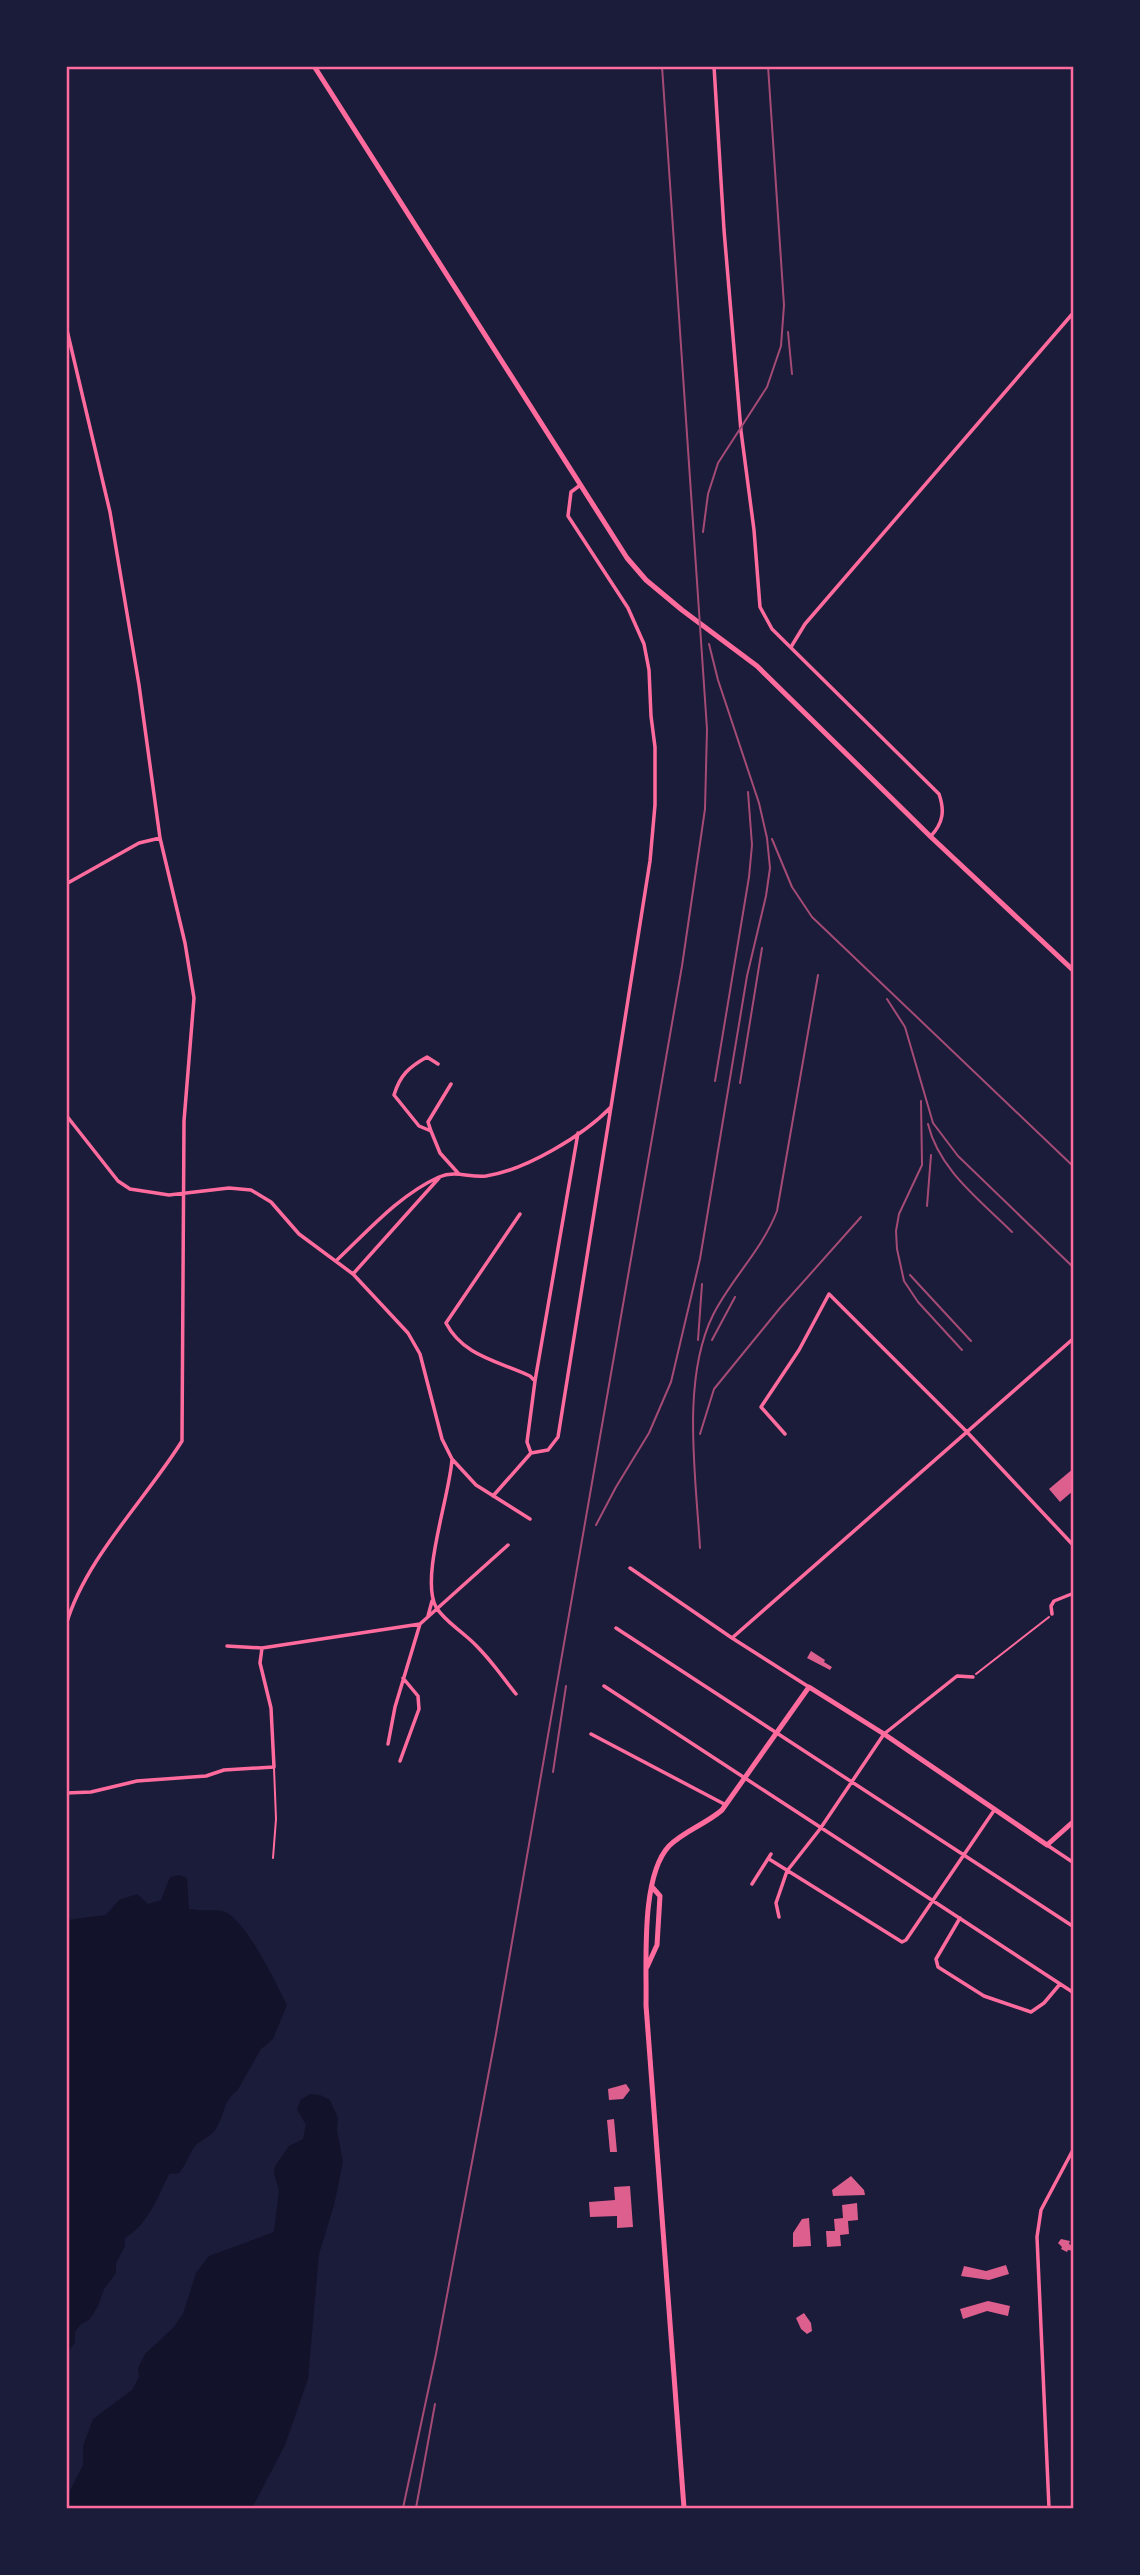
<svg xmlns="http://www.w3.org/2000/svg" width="1140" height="2575" font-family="'PT Serif',serif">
	<rect width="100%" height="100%" fill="#1b1b3a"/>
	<path fill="#12122b" d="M179,1875L187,1878L189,1909C200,1911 213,1909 222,1911C244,1915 277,1985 287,2005L273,2039L261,2049L237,2091C223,2100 224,2118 215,2130C210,2137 203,2139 197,2144C189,2151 187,2165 179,2173L169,2174C157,2199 149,2223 125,2238V2246L116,2263V2273L104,2289L98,2306L89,2320L81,2324L75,2332V2343L67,2353V1920L106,1915L119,1900L137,1894L148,1904L161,1900L170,1877Z
		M311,2094L320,2095L330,2100L338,2118L337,2130L343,2162L334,2205L319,2254L308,2379L285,2445L252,2508H67V2496L83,2465V2446L93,2419L132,2390L139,2377L138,2368L145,2354L173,2328L183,2314L196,2273L209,2256L274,2232L279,2190L274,2174L275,2166L289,2146L303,2139L306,2125L297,2109L301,2099Z"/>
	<path fill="#dd5f8e" d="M1074,1468V1490L1060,1502L1049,1489Z
		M811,1651L825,1660L824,1662L832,1667L830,1670L807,1658Z
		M626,2084L630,2090L623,2099L609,2100L608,2089Z
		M614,2119L617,2152H610L607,2120Z
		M851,2176L864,2190L865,2195L833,2196L832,2190Z
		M630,2186L633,2227L617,2228V2216L590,2217L589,2202L615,2200L614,2187Z
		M857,2203L858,2220L848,2221L849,2234L840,2235L841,2246L827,2247L826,2231H835L834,2219L843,2218L842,2205Z
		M809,2218L811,2246L793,2247V2233L802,2219Z
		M1061,2239L1070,2241L1069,2244L1073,2246L1074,2251L1068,2250L1067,2252L1061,2249L1062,2247L1058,2243Z
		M1006,2265L1009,2274L989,2280L961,2276L964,2266L986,2271Z
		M988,2301L1010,2306L1008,2316L987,2311L963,2319L960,2309Z
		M804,2313L811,2323L812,2331L807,2334L801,2329L796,2318Z"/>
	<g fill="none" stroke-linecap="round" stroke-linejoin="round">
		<path stroke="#ff6b9d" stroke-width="2" d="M976,1674L1049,1617"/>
		<path stroke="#ff6b9d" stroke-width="2" d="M273,1858L276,1819L274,1768"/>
		<path stroke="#ff6b9d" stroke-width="3.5" d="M66,326L110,512L139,685L160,838L185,943L194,998L184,1121L182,1441C146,1499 85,1559 66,1625
			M66,884L139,843L160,838
			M438,1064L427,1057C409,1067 400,1075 394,1095L419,1126L431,1131L440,1153L458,1173
			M66,1115L118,1181L130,1189L169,1195L229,1188L251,1190L271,1202L299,1234L353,1274L408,1333L420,1354L442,1439L452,1459L476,1485L530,1519
			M431,1131L428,1122L451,1084
			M520,1214L446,1323C463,1356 498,1361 530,1376L535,1381
			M336,1261C368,1231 399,1195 439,1177C456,1170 470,1178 486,1176C526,1170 584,1135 611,1107L650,861L655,805V747L651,716L649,670L644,644L628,608L568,516L571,492L579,486
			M353,1274L439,1178
			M785,1434L761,1407L799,1350L829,1294L967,1432L1074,1546
			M531,1453L548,1450L558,1437L611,1107
			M452,1459C450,1495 420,1578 436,1607C444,1620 456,1627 467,1637C486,1653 500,1674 516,1694
			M493,1496L531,1453L527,1442L535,1381L578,1133
			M630,1568L732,1638L809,1687
			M1052,1614L1051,1606L1054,1601L1074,1593
			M428,1616L432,1601
			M616,1628L1074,1927
			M732,1638L1074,1338
			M227,1646L262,1648L420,1624L508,1545
			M604,1686L1074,1993
			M591,1734L726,1805
			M388,1744L395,1707L420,1624
			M400,1761L419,1709L418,1696L403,1678
			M66,1793L91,1792L137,1781L206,1776L224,1770L274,1767L271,1708L260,1663L262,1648
			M1047,1845L1074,1863
			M769,1859L902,1942L906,1940L995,1809
			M752,1884L771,1854
			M779,1917L776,1903L787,1871L820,1829L884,1734L957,1676L973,1677
			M960,1918L936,1959L938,1967L984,1996L1031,2012L1044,2003L1060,1984
			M1049,2508L1037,2237L1041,2210L1074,2148"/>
		<path stroke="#ff6b9d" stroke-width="3.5" d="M714,66L724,230L741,431L754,530L760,607L772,629L939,794C945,811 943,823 931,836
			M791,647L805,624L1074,312"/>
		<path stroke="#ff6b9d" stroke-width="5" d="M314,66L627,558L646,580L682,610L757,666L931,837L1074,971
			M647,1967L657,1945L660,1896L653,1888
			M684,2508L646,2005C647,1965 640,1877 669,1846C684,1831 706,1824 722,1810L809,1687L884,1734L1047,1845L1074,1821"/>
		<path stroke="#a44b75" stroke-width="2" d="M788,332L792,374
			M703,532L708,494L718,463L767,387L781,346L784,305L768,66
			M772,839L792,887L812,917L1074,1167
			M887,999L905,1027L933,1123L958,1156L1074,1268
			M715,1081L749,877L752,845L748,792
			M740,1083L762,948
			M921,1101L922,1165L899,1214L896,1231L897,1249L904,1281L918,1302L962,1350
			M928,1124C939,1170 980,1200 1012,1232
			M927,1206L931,1155
			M910,1275L971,1341
			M698,1340L702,1284
			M712,1340L735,1297
			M700,1434L714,1389L780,1308L861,1217
			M596,1525L616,1487L649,1433L671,1382L700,1259L747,976L766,896L770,868L767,838L759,803L718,680L709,644
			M700,1548C696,1477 681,1380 713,1315C731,1279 762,1250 777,1211L818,975
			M553,1772L566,1686
			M403,2508L436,2354L496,2034L682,966L705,809L707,729L662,66
			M416,2508L435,2404"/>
	</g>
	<rect width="1140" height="2575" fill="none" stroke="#1b1b3a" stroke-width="136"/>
	<rect x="68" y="68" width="1004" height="2439" fill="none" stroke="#ff6b9d" stroke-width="2.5"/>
</svg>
